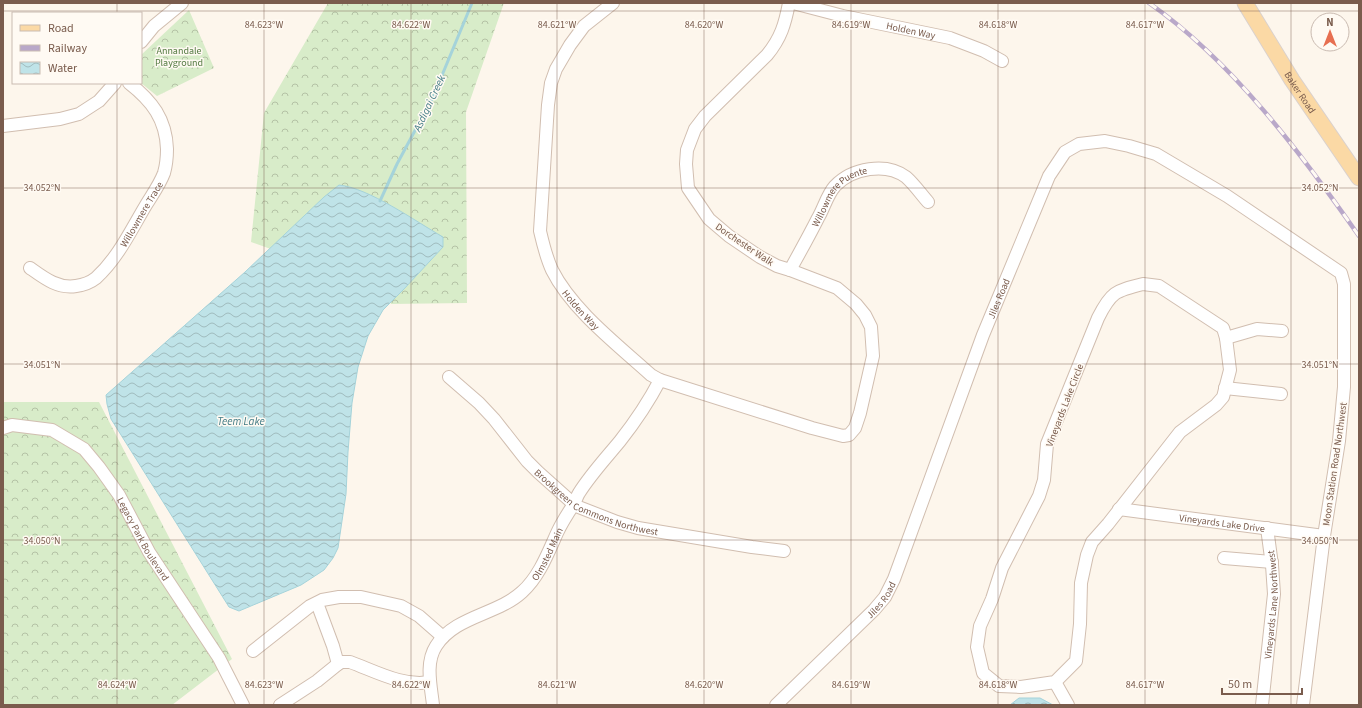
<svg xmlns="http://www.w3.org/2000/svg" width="1362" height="708" font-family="'Source Sans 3',sans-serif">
	<defs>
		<pattern id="forest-crowns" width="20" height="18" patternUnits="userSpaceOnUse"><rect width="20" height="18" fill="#d8ecc9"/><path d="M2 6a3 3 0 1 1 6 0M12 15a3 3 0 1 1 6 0" fill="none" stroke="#b4c2a5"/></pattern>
		<pattern id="water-waves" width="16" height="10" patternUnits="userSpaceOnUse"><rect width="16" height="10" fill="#bfe3e8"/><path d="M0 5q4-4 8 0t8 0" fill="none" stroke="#a0bbbe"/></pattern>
	</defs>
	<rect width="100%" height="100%" fill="#fdf6ec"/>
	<path fill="url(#forest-crowns)" d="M328,3H504L466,112L467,303L391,304L362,227L307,262L251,242L264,113Z
		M189,10L214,68L157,96L141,83V55Z
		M3,402H99L232,659L172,705H3Z"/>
	<path fill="url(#water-waves)" stroke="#a5d3da" d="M339,185C369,188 415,221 443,237V247L404,289L383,310L368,336L358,367L352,403L348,452L346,494L338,548L333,558L324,570L301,585L239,611L229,607L111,419L107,404L106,395L245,272L324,197Z
		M1019,698H1040L1053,705H1010Z"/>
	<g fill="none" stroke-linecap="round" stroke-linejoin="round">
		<path stroke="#a5d3da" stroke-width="3" d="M380,201L397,164L433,97L472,3"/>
		<defs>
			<g id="minor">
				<path id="s1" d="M613,3L584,26L570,45L556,69L551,83L548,105L540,231C543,244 546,257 552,270C572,310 618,345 651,375L660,380L812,428L843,436L849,435L855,428L860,413L873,356L871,327L865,315L856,304L837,288L790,270L777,266L760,257L729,236L709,219L688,188L686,164L687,150L695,129L705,116L767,55C781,38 785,24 789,3"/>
				<path id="s2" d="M793,3L843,16L950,38L984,51L1002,61"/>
				<path d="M141,42L154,26L182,3"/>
				<path d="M3,126L60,119L79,114L99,101L115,83"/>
				<path id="s3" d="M30,268C44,278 58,289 76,286C83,285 91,282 96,278C118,258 131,230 146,205C152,195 160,184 164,173C166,166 167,157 167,149C166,119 152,101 129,83"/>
				<path id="s4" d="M790,270C800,252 809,236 818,218C824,208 827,195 835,186C852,168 886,162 906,177C914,184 921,194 928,202"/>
				<path d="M1143,284L1159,286L1223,328L1226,338L1230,370L1223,397L1216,405L1180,432L1108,524L1092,542L1087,555L1081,583L1080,624L1076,661L1055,682L1021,687L999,686L983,673L977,647L980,626L992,599L1002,568L1039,496L1044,480L1047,444L1098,318C1111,292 1115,291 1143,284Z"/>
				<path d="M1226,338L1257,329L1282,331"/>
				<path id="s5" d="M449,377L479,403L494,419L527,461L538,472L576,506L617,522L638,528L752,547L784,551"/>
				<path d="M1225,388L1281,394"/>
				<path id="s6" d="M3,428L12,425L52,430L84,449L99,467L119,495L149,552L219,658L243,705"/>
				<path id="s7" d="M1119,509L1324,536"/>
				<path d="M1224,558L1272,562"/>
				<path d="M317,603L333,646L338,664"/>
				<path d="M253,651L310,606L322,600L339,597H361L401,606L419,616L443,637"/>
				<path d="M1055,682L1068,705"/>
				<path d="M280,705L317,681L338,664L342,662H350C375,671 403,687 430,682"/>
				<path id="s8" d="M433,705C431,686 425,663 436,646C455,616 497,615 522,592C539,577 548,553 557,533C562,522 568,513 574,504C576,500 577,496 579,493C591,474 606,458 620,441C635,422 649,401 660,380"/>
				<path id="s9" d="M776,705L874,610L885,597L894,579L983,335L1049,176L1065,152L1079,144L1105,141L1129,146L1156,154L1227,196L1341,273L1344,284V387L1339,441L1324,536L1303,705"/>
				<path id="s10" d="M1262,705L1274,594L1272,565L1267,528"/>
			</g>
			<g id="major">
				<path id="s11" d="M1245,3L1292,80L1359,178"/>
			</g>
		</defs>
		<use href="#minor" stroke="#d1beb0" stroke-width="14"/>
		<use href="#major" stroke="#dad1cd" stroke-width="17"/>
		<use href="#minor" stroke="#fff" stroke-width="12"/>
		<use href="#major" stroke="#fbd9a5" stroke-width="15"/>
		<defs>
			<path id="rail" d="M1149,3C1232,61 1301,153 1359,236"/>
		</defs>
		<use href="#rail" stroke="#b9a8c9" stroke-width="4.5"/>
		<use href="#rail" stroke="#fffaf3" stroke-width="3" stroke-dasharray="9" stroke-linecap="butt"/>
	</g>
	<path fill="none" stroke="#7a5c4d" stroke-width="1" stroke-opacity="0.45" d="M117,3V13M264,3V705M411,3V705M557,3V705M704,3V705M851,3V705M998,3V705M1145,3V705M1291,3V705M3,11H1359M117,83V705M3,188H1359M3,364H1359M3,540H1359"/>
	<g text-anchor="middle" stroke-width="3" stroke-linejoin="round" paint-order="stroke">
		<g font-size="10" fill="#7a5c4d" stroke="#fffaf3">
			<text dy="4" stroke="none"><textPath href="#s2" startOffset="121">Holden Way</textPath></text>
			<text dy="4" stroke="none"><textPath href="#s11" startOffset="105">Baker Road</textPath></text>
			<text dy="4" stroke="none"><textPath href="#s4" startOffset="91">Willowmere Puente</textPath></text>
			<text dy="4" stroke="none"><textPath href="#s3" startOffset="151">Willowmere Trace</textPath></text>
			<text transform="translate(745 244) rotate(34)" y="4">Dorchester Walk</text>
			<text dy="4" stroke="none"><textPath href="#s9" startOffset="473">Jiles Road</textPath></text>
			<text dy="4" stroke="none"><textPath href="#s1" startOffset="342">Holden Way</textPath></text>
			<text transform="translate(1064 405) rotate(-69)" y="4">Vineyards Lake Circle</text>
			<text transform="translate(1334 464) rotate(-82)" y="4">Moon Station Road Northwest</text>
			<text dy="4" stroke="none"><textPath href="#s5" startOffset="198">Brookgreen Commons Northwest</textPath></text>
			<text dy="4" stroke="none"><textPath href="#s7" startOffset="104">Vineyards Lake Drive</textPath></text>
			<text dy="4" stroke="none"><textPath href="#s6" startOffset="195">Legacy Park Boulevard</textPath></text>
			<text dy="4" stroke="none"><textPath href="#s8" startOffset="209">Olmsted Main</textPath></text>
			<text dy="4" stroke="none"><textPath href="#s9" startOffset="149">Jiles Road</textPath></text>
			<text dy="4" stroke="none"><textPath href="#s10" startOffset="101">Vineyards Lane Northwest</textPath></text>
		</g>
		<g font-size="10" fill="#537a41" stroke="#fffaf3">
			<text x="179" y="54">Annandale<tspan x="179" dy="12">Playground</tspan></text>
		</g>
		<g font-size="11" font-style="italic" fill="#437c86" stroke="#fffaf3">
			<text transform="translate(429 103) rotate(-65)" y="4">Asdigai Creek</text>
			<text x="241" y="425">Teem Lake</text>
		</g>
	</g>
	<g font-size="10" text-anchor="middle" fill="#7a5c4d" stroke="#fffaf3" stroke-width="3" stroke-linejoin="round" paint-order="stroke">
		<text x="264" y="28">84.623°W</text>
		<text x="411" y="28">84.622°W</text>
		<text x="557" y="28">84.621°W</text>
		<text x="704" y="28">84.620°W</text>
		<text x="851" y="28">84.619°W</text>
		<text x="998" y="28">84.618°W</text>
		<text x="1145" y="28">84.617°W</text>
		<text x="42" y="191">34.052°N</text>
		<text x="1320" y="191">34.052°N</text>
		<text x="42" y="368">34.051°N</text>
		<text x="1320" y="368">34.051°N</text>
		<text x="42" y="544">34.050°N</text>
		<text x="1320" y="544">34.050°N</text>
		<text x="117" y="688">84.624°W</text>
		<text x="264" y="688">84.623°W</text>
		<text x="411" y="688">84.622°W</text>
		<text x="557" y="688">84.621°W</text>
		<text x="704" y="688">84.620°W</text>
		<text x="851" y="688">84.619°W</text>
		<text x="998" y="688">84.618°W</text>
		<text x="1145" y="688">84.617°W</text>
	</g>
	<rect width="1362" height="708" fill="none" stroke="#7a5c4d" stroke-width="8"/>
	<rect x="12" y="12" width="130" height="72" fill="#fffaf3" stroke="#cabbb1"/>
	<rect x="20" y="25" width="20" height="6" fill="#fbd9a5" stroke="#cabbb1"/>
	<text x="48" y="32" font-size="12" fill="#7a5c4d">Road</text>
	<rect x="20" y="45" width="20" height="6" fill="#b9a8c9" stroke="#cabbb1"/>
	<text x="48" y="52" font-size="12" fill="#7a5c4d">Railway</text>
	<rect x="20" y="62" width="20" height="12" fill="url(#water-waves)" stroke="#cabbb1"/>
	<text x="48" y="72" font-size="12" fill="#7a5c4d">Water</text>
	<g transform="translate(1330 32)"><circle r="19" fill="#fffaf3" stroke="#cabbb1"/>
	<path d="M0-3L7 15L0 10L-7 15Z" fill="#e76f51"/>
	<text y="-6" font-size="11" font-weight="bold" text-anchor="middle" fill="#7a5c4d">N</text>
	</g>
	<path d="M1222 688v6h80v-6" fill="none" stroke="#7a5c4d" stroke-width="2"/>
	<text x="1228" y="688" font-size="12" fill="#7a5c4d" stroke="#fffaf3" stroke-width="3" paint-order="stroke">50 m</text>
</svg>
